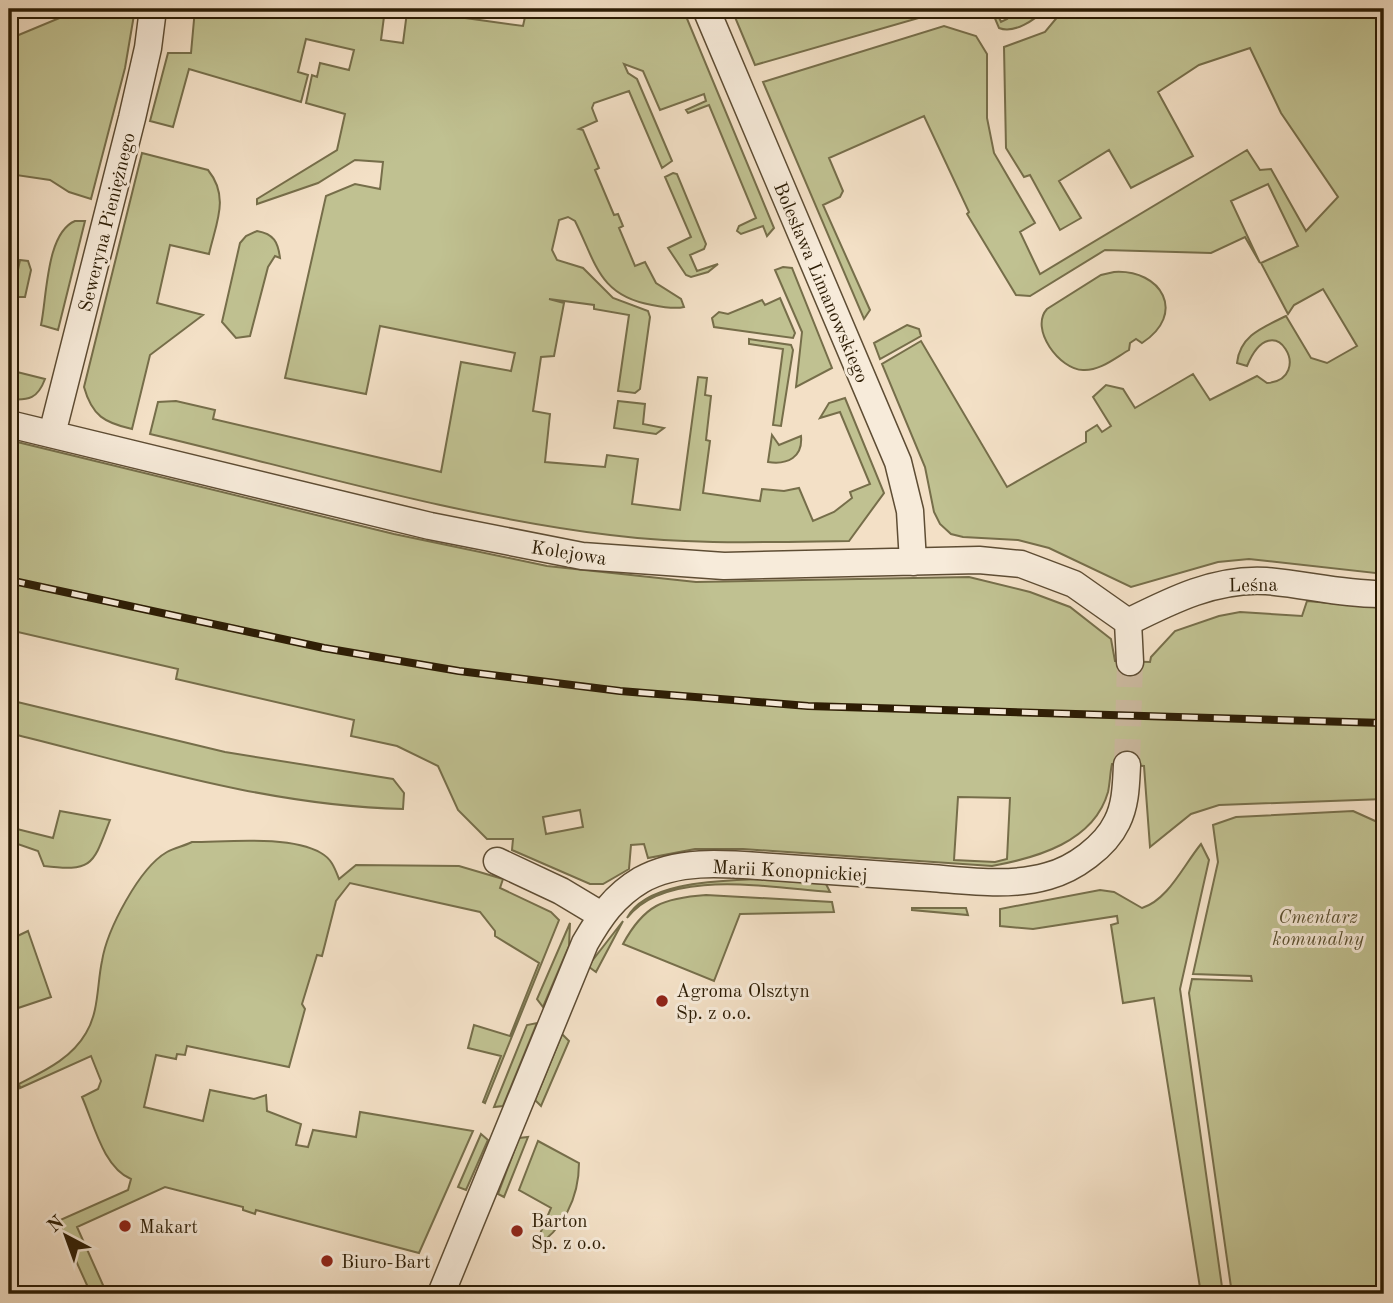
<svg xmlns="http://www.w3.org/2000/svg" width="1393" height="1303" font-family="'Old Standard TT',serif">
	<rect width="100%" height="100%" fill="#f3e0c6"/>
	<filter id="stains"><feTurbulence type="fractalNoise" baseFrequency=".00286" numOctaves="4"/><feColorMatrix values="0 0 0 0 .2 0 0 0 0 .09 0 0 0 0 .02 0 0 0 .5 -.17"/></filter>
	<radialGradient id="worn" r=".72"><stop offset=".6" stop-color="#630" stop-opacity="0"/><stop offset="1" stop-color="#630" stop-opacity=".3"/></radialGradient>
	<path fill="#c0c191" stroke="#766e4a" stroke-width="2" fill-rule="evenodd" d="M81,9H135L125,68L91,199L69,192L50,180L9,174V39Z
		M195,9H385L381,40L403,43L407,12L389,9H441L444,15L523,26L525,17L464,9H683L774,228L767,236L763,226L741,234L737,231L739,226L756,218L709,105L688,113L686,110L706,101L704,94L660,110L643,71L624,64L628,73L637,79L672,161L662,168L629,91L594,103L592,108L597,121L579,129L583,130L599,168L595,170L614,215L618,214L623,226L619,228L635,266L645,262L656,283L681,299L684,307C676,309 662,307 652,305C599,296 596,263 575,221L568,217L559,220L552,250L557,260L583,268L613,298L648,311L650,317L640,389L635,393L618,391L629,315L594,309V305L549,299L564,303L554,356L541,357L533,411L550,414L545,462L605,467L607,455L638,459L632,504L680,510L698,377L707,378L705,395L711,396L706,440L710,441L703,493L760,501L762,489L784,491L799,488L813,521L834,512L852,498L850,492L870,484L840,412L820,418L829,403L845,398L884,493L849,541C769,542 689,545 610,535C455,516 302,470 150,434L158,402L176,401L215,410L213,419L441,472L461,362L511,371L515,353L380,326L366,394L285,378L326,196L355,184L380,189L383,162L355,160L318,183L257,204V199L337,150L345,114L306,103L312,75L317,77L320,63L349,70L354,50L306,39L298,72L308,75L301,102L189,69L173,127L150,121L168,53H191Z
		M936,9V13L755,65L732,10Z
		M991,9H995L1001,22L1007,19L1003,9H1045C1035,20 1014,34 999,28Z
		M1064,9H1384V574L1249,559L1218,562L1131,587L1049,548L1018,540L963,537L951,534L940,524L934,512L925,467L882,364L921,341L1007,487L1086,442V432L1097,425L1102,432L1111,426L1093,397L1106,385L1123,389L1135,408L1193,374L1210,400L1257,376L1267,383C1316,380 1274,301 1247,366L1237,363C1240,335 1264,327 1286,316L1311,358L1327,363L1357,346L1323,289L1294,305L1288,314L1261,263L1298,246L1268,184L1231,201L1260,263L1245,237L1211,253L1105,250L1030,296L1016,295L967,214L969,212L924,116L829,158L843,191L840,197L823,205L870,310L864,319L763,82L944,26L976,36L987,54V118L994,153L1035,223L1020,232L1040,274L1247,150L1260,170L1271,169L1306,231L1338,197L1281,113L1250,48L1199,65L1158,92L1193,156L1131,188L1109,150L1059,181L1081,218L1060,230L1030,175L1024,177L1006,148L1004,47L1045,32Z
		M142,153L208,170C230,197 216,223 209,254L170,245L157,303L203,315L150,355L132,429C105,423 92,416 84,387Z
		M673,173L677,174L706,244L704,249L690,255L697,271L718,264L708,272L691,277L686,275L668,248L691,237L665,177Z
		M75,221H85L58,330L41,325C47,297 46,233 75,221Z
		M257,231C274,234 278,242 280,258L275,256L268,267L250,336L236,338L222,322L240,243L246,236Z
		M20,260L28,261L31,270L25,297H9V283L15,284Z
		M783,267L792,268L832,368L796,387L802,332L775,270Z
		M1114,272C1162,269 1187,314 1142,343L1136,339L1130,343L1129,350C1115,358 1100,371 1083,370C1060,370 1029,329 1047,309L1101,275Z
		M780,298L795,333L793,338L714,327L712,318L719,312L728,314L762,300L765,305Z
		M907,325L919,329L921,336L880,359L874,343Z
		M749,339L791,345L793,350L781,426L773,425L783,349L749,344Z
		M9,370L45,379C38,398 29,401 9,399Z
		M618,401L645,404L643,424L664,428L656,434L614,428Z
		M772,435L779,445L801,436C803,457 788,465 768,462Z
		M9,440L394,534L547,566L696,582L969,577L1030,592L1070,607L1111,639L1115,661L1150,662L1151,657L1175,631L1219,616L1240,612L1302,616L1307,601L1384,608V799L1219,805L1191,814L1150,847L1144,766L1112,764C1110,773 1110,783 1108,792C1094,842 1036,858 992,866L743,849H695L648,858L644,844L631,845L629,869L603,884H590L512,850L513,839H487L458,810L438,766L397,746L351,736L354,720L176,679L178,669L9,630ZM958,797L1010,798L1007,859L995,862L954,860ZM580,810L583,827L546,834L543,817Z
		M9,700L225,752L393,779L404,793L403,809C269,806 139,765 9,733Z
		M60,811L110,820C93,864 94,872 44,866L38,851L9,841V827L53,838Z
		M1353,811L1384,825V1294H1232L1189,993L1192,979L1252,981L1251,976L1193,974L1218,862L1213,825L1236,817Z
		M192,842C227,842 289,835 321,853C332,859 335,869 339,879L356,865L459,866L503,879L500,888L551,912L559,920L485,1103L483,1102L501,1056L468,1048L474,1025L510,1036L539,963L495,936V931L480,912L350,883L336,901L322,956L317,955L302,1004L305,1009L289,1067L187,1046L185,1055L177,1054L176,1059L156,1055L144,1107L203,1121L210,1090L254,1099L266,1095L267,1111L301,1124L296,1145L308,1147L313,1130L356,1137L360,1112L473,1131L419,1253L256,1210L255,1214L243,1210V1207L165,1187L77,1227L107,1294H91L58,1221L128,1190L131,1179C103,1167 94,1124 82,1097L98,1089L101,1081L91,1056L20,1088L19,1084C44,1071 71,1059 86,1033C99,1012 97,984 102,961C107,930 139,868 167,852C174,848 184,846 192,842Z
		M1201,844L1209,860L1180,989L1223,1294H1201L1154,998L1123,1003L1111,925L1118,923L1117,916L1033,929L1000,926V909L1100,890L1114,892L1142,908C1168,900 1183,866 1201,844Z
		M758,879L826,884L830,892C773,888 666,867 627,918C646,881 721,881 758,879Z
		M706,895L832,902L834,912L740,914L714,981L623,944C644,905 663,898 706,895Z
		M912,908H966L968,915L912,910Z
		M623,921L596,972L589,967L592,961Z
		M570,923L569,946L543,1007L537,999Z
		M28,931L51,997L9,1011V940Z
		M537,1023L503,1106L494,1107L527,1025Z
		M562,1034L569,1041L541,1106L535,1100Z
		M481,1134L488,1140L466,1190L458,1187Z
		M528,1137L504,1197L498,1194L519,1138Z
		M538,1141L579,1163C579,1198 563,1230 534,1248L551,1208L519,1190Z"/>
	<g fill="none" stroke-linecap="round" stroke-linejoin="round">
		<path stroke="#cbb99f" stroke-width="26" stroke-dasharray="26 13" stroke-linecap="butt" d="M1127,765L1130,662"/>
		<defs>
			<path id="street" d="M706,9L898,462L910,511L913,562
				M9,424L430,526L582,556L724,566L979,560L1021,564L1074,584L1128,622
				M52,434L132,118L148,48L153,9
				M1128,622C1172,600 1216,578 1266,581C1305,584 1345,595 1384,594
				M1128,622L1130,662
				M497,861L561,891L601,915
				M441,1294L585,943C600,917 614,896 641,880C680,858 730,864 772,867C825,871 878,874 931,878C969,881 1010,887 1048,876C1074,869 1105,847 1117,822C1126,804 1126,784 1127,765"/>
		</defs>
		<use href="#street" stroke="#5e4d34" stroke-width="29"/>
		<use href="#street" stroke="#f7ebda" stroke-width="26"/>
		<defs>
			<path id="rail" d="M9,580L324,648L459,671L620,691L808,706L1384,723"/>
		</defs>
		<use href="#rail" stroke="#2c1c04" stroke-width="8"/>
		<use href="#rail" stroke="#f7ebda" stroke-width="5" stroke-dasharray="16" stroke-linecap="butt"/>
	</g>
	<g fill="#8f2418" stroke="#f7ebda" stroke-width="2.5">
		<circle cx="662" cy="1001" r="7"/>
		<circle cx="125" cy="1226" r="7"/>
		<circle cx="517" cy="1231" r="7"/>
		<circle cx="327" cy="1261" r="7"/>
	</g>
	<g text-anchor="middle" stroke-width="6" stroke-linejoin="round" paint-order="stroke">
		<g font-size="19" fill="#2c1c04" stroke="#f7ebda">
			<text transform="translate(106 222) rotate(-76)" y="7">Seweryna Pieniężnego</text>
			<text transform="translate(822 282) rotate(67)" y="7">Bolesława Limanowskiego</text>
			<text transform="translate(569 552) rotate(9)" y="7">Kolejowa</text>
			<text transform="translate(1253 584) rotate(-1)" y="7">Leśna</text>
			<text transform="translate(790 870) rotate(3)" y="7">Marii Konopnickiej</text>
		</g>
		<g font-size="19" font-style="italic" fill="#584e2e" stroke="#f7ebda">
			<text x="1318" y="923">Cmentarz<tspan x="1318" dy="22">komunalny</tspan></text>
		</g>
		<g font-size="19" fill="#2c1c04" stroke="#f7ebda" text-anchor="start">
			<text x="676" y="997">Agroma Olsztyn<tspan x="676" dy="22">Sp. z o.o.</tspan></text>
			<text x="531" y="1227">Barton<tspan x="531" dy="22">Sp. z o.o.</tspan></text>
			<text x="139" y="1233">Makart</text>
			<text x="341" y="1268">Biuro-Bart</text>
		</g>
	</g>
	<rect width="1393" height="1303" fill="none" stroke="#f3e0c6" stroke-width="35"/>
	<rect x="10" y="10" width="1372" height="1282" fill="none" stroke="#2c1c04" stroke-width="3.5"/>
	<rect x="18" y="18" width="1358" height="1268" fill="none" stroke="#2c1c04" stroke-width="2"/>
	<g transform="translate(66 1236) rotate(319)" stroke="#f7ebda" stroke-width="5" paint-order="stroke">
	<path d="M0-5L12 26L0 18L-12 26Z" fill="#2c1c04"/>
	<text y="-10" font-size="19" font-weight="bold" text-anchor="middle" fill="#2c1c04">N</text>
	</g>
	<rect width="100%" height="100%" filter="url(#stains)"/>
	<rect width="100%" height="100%" fill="url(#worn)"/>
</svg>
